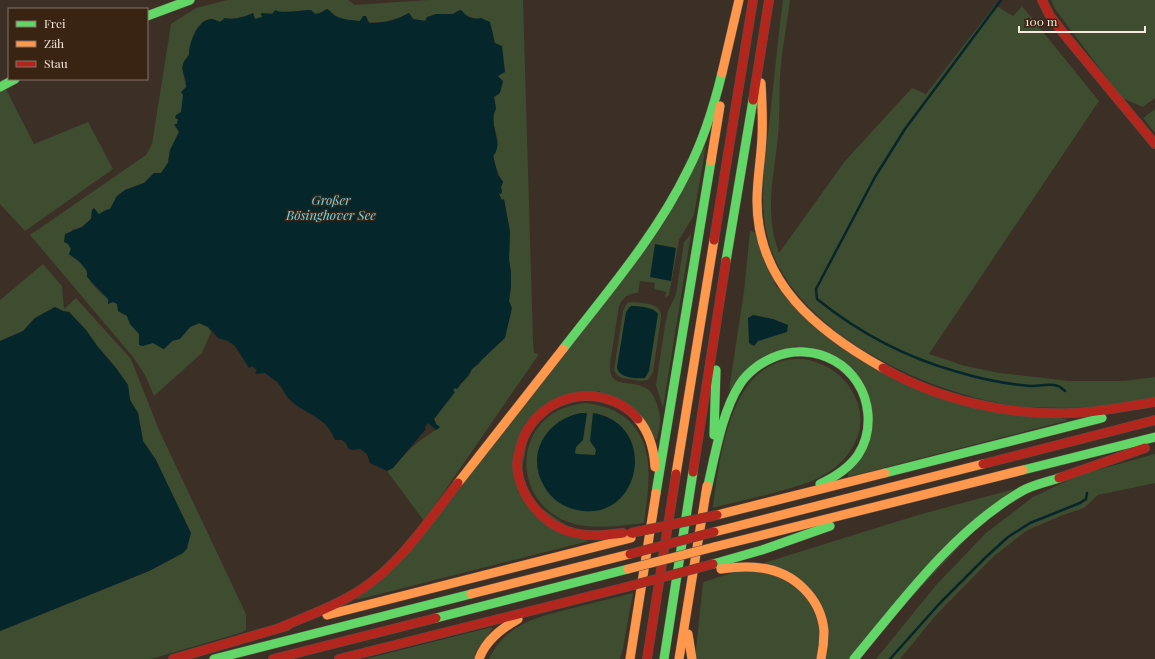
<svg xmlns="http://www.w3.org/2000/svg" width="1155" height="659" font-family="'Playfair Display',serif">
	<rect width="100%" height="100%" fill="#3b2f26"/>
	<path fill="#3e4c30" d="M227,0H348L355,5L428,0H523L533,340L534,353L539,354L424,521L387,471C396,466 400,459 407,452C417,442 428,435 440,427L436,424L434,419C439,414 446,400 451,398L453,390L455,388L457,389L461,383L469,376L472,369L479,364L483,358L509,301L511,286V273L509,259L510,232L504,199L502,200L499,194L502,193L501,187L503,182C499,176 493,162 494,155C495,150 498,147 498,143C496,131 490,120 496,109L494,97L498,76L495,44L476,19L466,16L462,11L460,10L453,14H436L426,21L413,19L409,13C390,23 376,24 356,21C351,20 345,20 340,18C335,16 332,12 327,10L320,13L315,14L311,10L261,14L262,17L254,19L253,13L246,16L220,22L213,19L204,21L196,30L189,55L184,61L182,68L186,87L181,112L175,118L178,119L177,125L174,124L179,132L170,150L168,163L161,173H154L144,183L125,190L117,196L110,209L106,210L99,215L94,209L92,210L91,219L82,227L72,230L68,244L71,249L69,255C76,259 82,263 86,270C87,273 87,276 89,279C95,289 107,299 118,304V311L127,316L130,324L140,334L139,339L143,346C157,339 154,346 164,349C174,339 186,328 199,323L208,327L211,332L202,353L154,396L145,375L133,357L30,235L146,155L152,144L171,24L196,8Z
		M783,0H790C787,26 781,52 780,78C779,97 780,117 778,136C774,177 764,212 779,253L845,161L912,88L926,94L995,5L1013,16L1022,6L1099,101L929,354L965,366L1000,373L1069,381H1123L1155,377V398C1136,401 1116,406 1096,407C1075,408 1052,408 1030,407C940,401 792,334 768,239C757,198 767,149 771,107C775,72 778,36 783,0Z
		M1051,0H1155V98L1143,107L1122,98L1055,9Z
		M6,89L34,144L88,122L113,169L25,231L0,204V91Z
		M1155,109V133L1143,118Z
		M706,145L694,215L679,240L669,295L665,298L666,292L654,289L655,283L640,281L638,293C629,293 623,297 619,306L610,364C608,390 632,379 646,388C655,393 659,409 660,418C661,424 658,433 657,440L599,391L532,415L518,492L589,541L356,600L533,393Z
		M750,231L755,232L776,286L904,383L1069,420L848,477V473L866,449L859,377L795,346L729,390L744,291Z
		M691,234L663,408L656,385L665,325L668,311L676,294L684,242Z
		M43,264L62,286L64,309L76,298L131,359L159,430L246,614V630L240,633L151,659H0V631L149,571L183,553L188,548L156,460L143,441L138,413L130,400L128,385L116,368L98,347L86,330L69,312L63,311L55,307L35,318L23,331L0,341V300Z
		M632,302C644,303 663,303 661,318L653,372L648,380L641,381L622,378L617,375L614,370L623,311L627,303Z
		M803,359C828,363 846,376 856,399C862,412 862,428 856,440C841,476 804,485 769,494C751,499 732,503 713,508C719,463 727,383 776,363C785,359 794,359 803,359Z
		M585,403C602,405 616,409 629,421C657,448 648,489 644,523C617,526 588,531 563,520C522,501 513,446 548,417C559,408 572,405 585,403Z
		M1155,454V483L1098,495L1084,508L1063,515L1026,531L994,556L937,614L900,659H876L937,584L986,533L1033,497L1079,475Z
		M1014,489L853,659H695L703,582L918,515Z
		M633,593L623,648L620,659H489C506,623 538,617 573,608C593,603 613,598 633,593Z
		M492,627V629L474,659H365Z"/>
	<path fill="#05272c" d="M327,9C331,11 332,14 335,16C343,20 352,20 360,21L363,16H366L369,23C385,23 394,21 409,13L413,19L425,21L427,17L436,14H453L460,10L462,11C467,17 473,20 481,18L490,22L495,43L502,46L505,72L498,76L503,81L500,93L494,97L496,109C487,124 505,143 493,156L498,175L503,182L501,187L502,193L499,194L502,200L504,199L510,232L509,259L511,273V286L509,301L512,308L505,338L472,369C468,377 462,382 457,389L455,388L453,390L455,392L434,419L436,424L440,427L436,430L428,423L425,427L426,429L393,468L387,471L370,463L367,454L360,449L352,450L348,448L346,443L342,440H335C326,416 306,415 290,400C285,395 282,387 277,382C273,379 269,376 265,373L257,374L255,373L257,370L252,366L249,368L235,346L228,341L218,338L208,327L199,323L190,327L180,339L172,341L164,349L153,343L143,346L139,345V334L130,324L127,316L118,311L117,304L113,302L108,304V299L87,277V271L79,261L69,254L71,249L68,244L64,242L65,234L82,227L91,219L92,210L94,208L99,214L106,210L110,209L117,196L125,190L144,183L154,173H161L168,163L170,150L179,132L174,124H177L178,119L175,118L176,115L181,112L183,95L181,92L186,87C187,73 176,69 189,55C189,43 197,20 211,19C214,19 217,21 220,22L225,18C235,20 244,17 253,13L255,19L262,17L261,13L272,14L275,10C282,14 302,10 311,10L315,14L320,13Z
		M655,244L676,248L671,281L650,277Z
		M631,306C639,306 654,307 658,314L649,371L645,378C636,379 618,378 617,367L626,312L629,308Z
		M55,307L63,311L69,312L86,330L98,347L116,368L128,385L130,400L138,413L143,441L156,460L191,533L187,548L183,553L149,571L0,631V341L23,331L35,318Z
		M753,315L773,319L788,325L787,332L758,341L754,346L749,343L748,318Z
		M581,413H587L583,440L576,447L575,453L577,454L595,455L596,450L590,441L593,413C660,424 641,524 577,510C563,507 551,499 544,486C525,454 547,419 581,413Z"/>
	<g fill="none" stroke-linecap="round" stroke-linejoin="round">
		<path stroke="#05272c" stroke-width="2.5" d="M1001,0L905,129L875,177L816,289L817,299C858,332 907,358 958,372C981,379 1006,384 1030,386C1038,386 1050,383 1058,386C1060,386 1063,390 1065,391
			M890,659L940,603L986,557L1008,537L1030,523L1080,503L1086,499L1087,493"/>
		<defs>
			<path id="fast" d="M147,16L190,0
				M0,87L15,79
				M726,261L753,100
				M563,349C607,292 656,236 688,170C704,139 714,106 722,73
				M714,435L716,370
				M1023,470L1155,437
				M885,473L1102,418
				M656,493L711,161
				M706,494C714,461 721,413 740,384C747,373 760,363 772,358C815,339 864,366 868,414C869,428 866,443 858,455C849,468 835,477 820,484
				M713,564L762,550L830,526
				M436,618L628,569
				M214,659L471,594
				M664,659L693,472
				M854,659C903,600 954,530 1022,491C1032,485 1047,482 1059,478"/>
			<path id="slow" d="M722,73L739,0
				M761,83C762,101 763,119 762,137C761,159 757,180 757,201C757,283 817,331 883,368
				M711,161L720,106
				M638,419C650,433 654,450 655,467
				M676,474L714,240
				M458,483L563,349
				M717,515L885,473
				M714,532L983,464
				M714,547L1023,470
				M721,569C734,567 748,566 761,568C794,572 821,598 824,631C824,641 823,650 821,659
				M471,594L630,554
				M327,615L631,538
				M688,634L692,659
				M479,659C486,640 501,629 518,619
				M630,659L656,493
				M679,659L707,486"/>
			<path id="jam" d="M1042,0L1050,16L1068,39L1155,144
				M753,100L769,0
				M714,240L753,0
				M883,368C939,400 1009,416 1073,413C1101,412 1128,406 1155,402
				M983,464L1155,420
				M693,472L726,261
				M1059,478L1145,448
				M623,533C607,535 590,537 574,533C544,526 519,497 517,465C517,462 518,457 519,453C525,421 551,398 584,396C604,395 626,404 638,419
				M279,628C307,616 336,606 362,589C402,562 429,520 458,483
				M173,659L287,626
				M273,659L436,618
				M339,659L626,587
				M647,659L676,474"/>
		</defs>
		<use href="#fast" stroke="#584e45" stroke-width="10"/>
		<use href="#slow" stroke="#584e45" stroke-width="10"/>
		<use href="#jam" stroke="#584e45" stroke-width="10"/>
		<use href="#fast" stroke="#63d668" stroke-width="9"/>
		<use href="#slow" stroke="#ff974d" stroke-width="9"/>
		<use href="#jam" stroke="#b3261e" stroke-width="9"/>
		<defs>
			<path id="slow-bridge" d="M628,569L714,547"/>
			<path id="jam-bridge" d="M631,533L717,515
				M630,554L714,532
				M626,587L713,564"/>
		</defs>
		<use href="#slow-bridge" stroke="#584e45" stroke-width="10" stroke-linecap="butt"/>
		<use href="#jam-bridge" stroke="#584e45" stroke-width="10" stroke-linecap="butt"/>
		<use href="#slow-bridge" stroke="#ff974d" stroke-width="9"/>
		<use href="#jam-bridge" stroke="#b3261e" stroke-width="9"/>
	</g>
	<g text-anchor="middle" stroke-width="3" stroke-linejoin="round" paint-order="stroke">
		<g font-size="13" font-style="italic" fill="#69d7ec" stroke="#392413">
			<text x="331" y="205">Großer<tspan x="331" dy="15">Bösinghover See</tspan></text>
		</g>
	</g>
	<rect x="8" y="8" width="140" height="72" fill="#392413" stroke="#857364"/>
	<rect x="16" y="21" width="20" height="6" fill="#63d668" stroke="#857364"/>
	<text x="44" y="28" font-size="12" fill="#f7e9de">Frei</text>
	<rect x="16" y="41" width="20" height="6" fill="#ff974d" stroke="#857364"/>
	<text x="44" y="48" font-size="12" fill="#f7e9de">Zäh</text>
	<rect x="16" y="61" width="20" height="6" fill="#b3261e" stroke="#857364"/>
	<text x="44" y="68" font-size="12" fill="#f7e9de">Stau</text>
	<path d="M1019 26v6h126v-6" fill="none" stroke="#f7e9de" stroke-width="2"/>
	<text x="1025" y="26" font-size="12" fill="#f7e9de" stroke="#392413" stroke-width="3" paint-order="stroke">100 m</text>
</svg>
